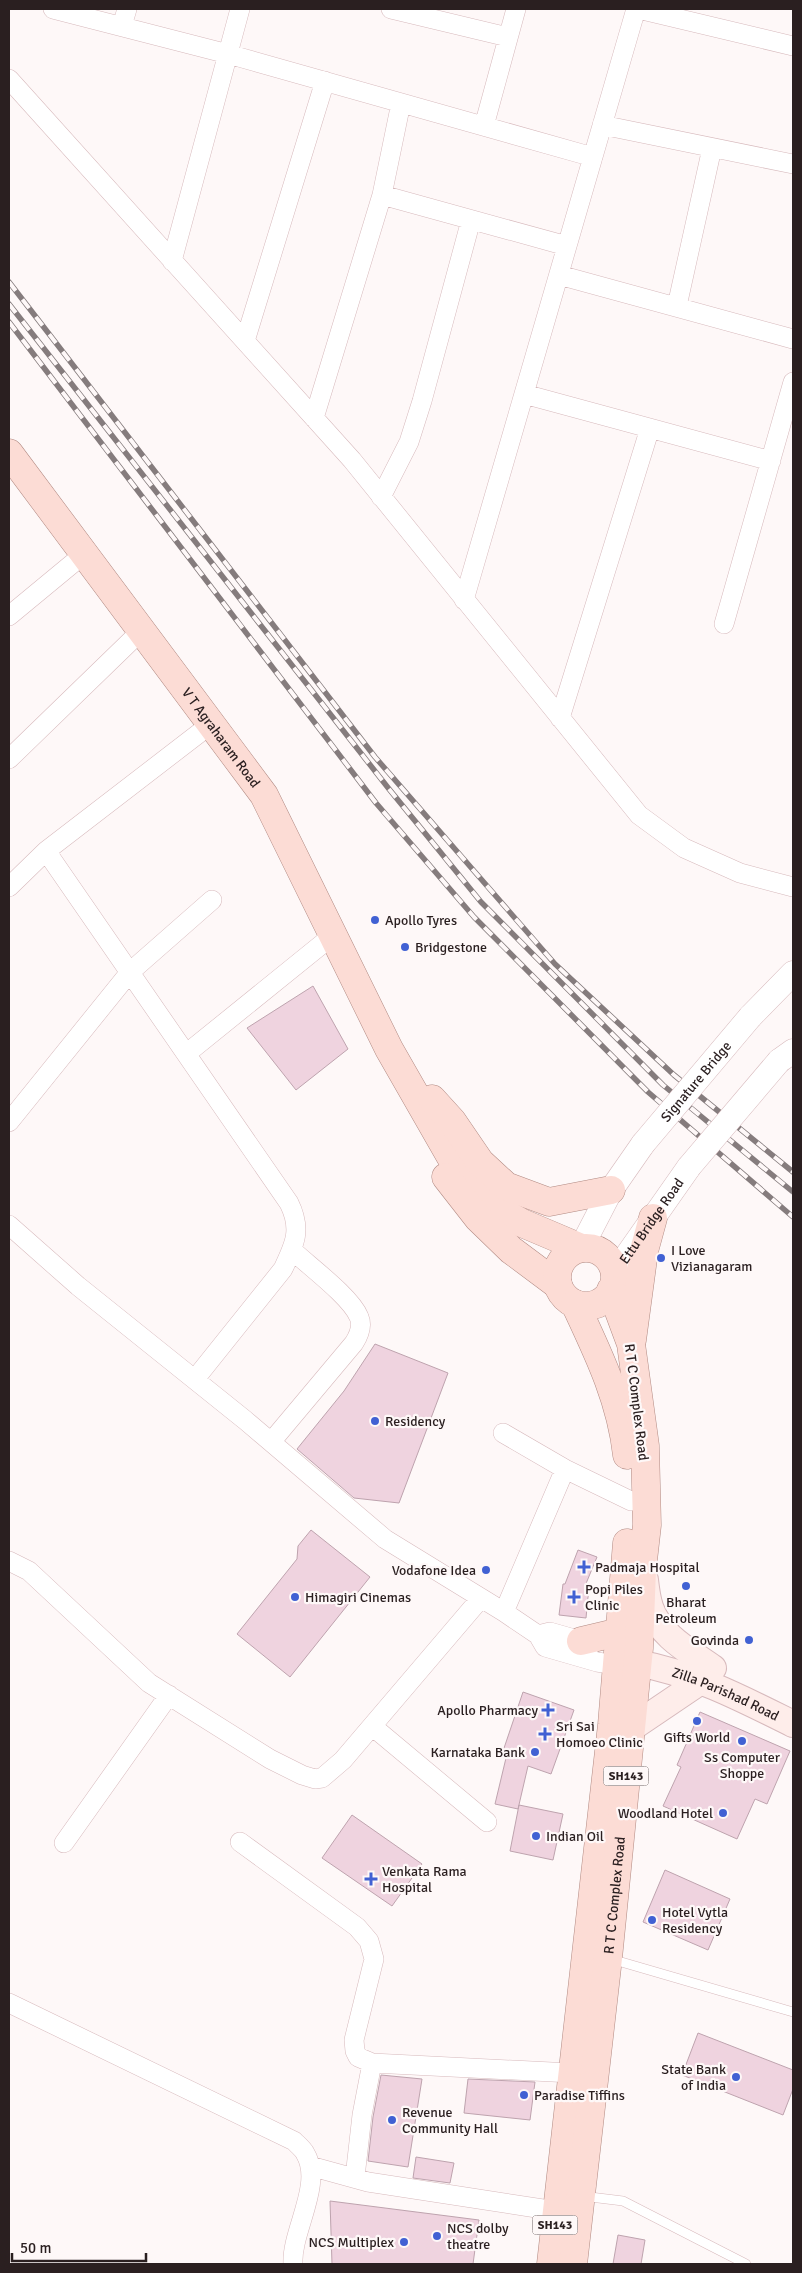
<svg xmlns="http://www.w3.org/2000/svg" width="802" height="2273" font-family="Signika,sans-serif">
	<rect width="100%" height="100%" fill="#fef8f8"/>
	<path fill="#efd3df" stroke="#bea3ae" d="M313,986L348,1049L296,1090L247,1028Z
		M375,1344L448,1373L399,1503L354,1498L297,1449L344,1391Z
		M311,1530L370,1577L290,1677L237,1634L297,1559L298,1546Z
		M578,1550L597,1557L585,1586L589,1587L586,1618L559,1615L563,1584H565Z
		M523,1692L574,1710L551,1774L528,1766L518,1809L495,1804L506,1758L501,1757Z
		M700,1712L790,1751L767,1804L755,1799L737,1839L663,1806L681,1767L677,1765Z
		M519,1805L563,1814L553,1860L510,1851Z
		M352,1815L422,1864L392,1906L322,1858Z
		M665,1870L730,1899L708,1950L643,1922Z
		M698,2033L793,2070V2089L783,2115L682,2075Z
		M381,2075L422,2079L408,2167L368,2161L373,2117Z
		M468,2079L535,2082L530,2120L464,2113Z
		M416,2157L454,2163L450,2183L413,2178Z
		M330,2201L479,2220L473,2264H332Z
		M618,2235L645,2240L641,2264H613Z"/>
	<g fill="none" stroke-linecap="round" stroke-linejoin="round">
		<defs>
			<path id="service" d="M611,1959L793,2012
				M582,2196L623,2201L746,2264"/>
			<path id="minor" d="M53,9L228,54L593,157
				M391,9L508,37
				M638,9L793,46
				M122,26L127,9
				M9,79L352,460L639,815L684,848L740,873L793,887
				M602,125L793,164
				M484,126L516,9
				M382,195L567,246
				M172,261L240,9
				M559,275L793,339
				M677,306L712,148
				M245,341L325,81
				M524,394L771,461
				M314,418L382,195L401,103
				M381,497L409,442L422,401L471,220
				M464,600L636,9
				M9,616L84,554
				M724,624L793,382
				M560,718L650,428
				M9,759L141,631
				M46,851L289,1203C302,1229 295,1244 283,1269L195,1379
				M9,887L46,851L211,724
				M186,1054L332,936
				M9,1122L130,972L212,900
				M9,1225L78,1286L245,1420L385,1539L504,1612L538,1635L545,1647L597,1662L616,1665
				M503,1433L565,1469L631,1501
				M271,1442L354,1343C359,1335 363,1326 359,1317C351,1297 309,1266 292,1250
				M9,1561L29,1571L149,1683L270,1759L302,1775L315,1779L322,1778L343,1760L481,1598
				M504,1612L565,1469
				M538,1635L550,1632L592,1644
				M372,1726L487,1822
				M240,1842L357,1927L369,1941L374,1959L354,2040L355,2051L358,2057L372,2063L572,2073
				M64,1843L169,1695
				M9,2003L294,2141C298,2145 303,2149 305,2153C324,2184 291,2231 293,2264
				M310,2166L368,2182L556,2211
				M355,2177L362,2115L372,2063"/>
			<g id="tertiary">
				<path d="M750,1017L793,973"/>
				<path d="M779,1061L793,1051"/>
				<path d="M581,1248L611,1190L643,1144"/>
				<path id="s1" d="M614,1274L689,1167"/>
			</g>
			<g id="secondary">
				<path d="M645,1580C646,1589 647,1598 650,1607C660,1636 689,1651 713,1668"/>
				<path id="s2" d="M637,1663C693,1673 743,1699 793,1724"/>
				<path d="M630,1729L701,1681"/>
			</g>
			<g id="primary">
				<path id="s3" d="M9,453L264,795L389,1049L456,1166L494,1207L522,1223L581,1248"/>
				<path d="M432,1099L452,1121L480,1162L506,1186L549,1202L611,1190"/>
				<path d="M446,1177L478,1218L511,1250L558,1285"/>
				<circle cx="586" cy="1277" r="29"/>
				<path d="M575,1304C598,1353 621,1400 627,1455"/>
				<path d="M632,1340L644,1251L653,1218"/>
				<path d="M581,1641L619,1632"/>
				<path d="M551,2264L612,1725L627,1543"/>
				<path id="s4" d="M573,2264L608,1958L639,1648L642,1569L647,1525L645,1446L631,1344L611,1290"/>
			</g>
		</defs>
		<use href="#service" stroke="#d7b9bc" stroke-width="10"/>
		<use href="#minor" stroke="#d7b9bc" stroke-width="20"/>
		<use href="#tertiary" stroke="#d7b9bc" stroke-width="25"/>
		<use href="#secondary" stroke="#d7b9bc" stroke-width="28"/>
		<use href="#primary" stroke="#b18a83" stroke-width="29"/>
		<use href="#service" stroke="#fff" stroke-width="9"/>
		<use href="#minor" stroke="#fff" stroke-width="19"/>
		<use href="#tertiary" stroke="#fff" stroke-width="24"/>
		<use href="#secondary" stroke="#feedea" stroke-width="26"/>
		<use href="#primary" stroke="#fcdcd5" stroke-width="28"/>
		<defs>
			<path id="rail" d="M9,282L375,757L514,917L555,964L674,1075L793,1172
				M9,304L389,789L481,902L663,1085L793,1192
				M9,322L376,803L474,917L648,1092L793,1217"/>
		</defs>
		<use href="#rail" stroke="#857c7d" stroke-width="5.5"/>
		<use href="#rail" stroke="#fef8f8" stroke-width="4" stroke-dasharray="11" stroke-linecap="butt"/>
		<defs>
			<g id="tertiary-bridge">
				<path id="s5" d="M643,1144L750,1017"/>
				<path d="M689,1167L779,1061"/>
			</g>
		</defs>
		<use href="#tertiary-bridge" stroke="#d7b9bc" stroke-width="25" stroke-linecap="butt"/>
		<use href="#tertiary-bridge" stroke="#fff" stroke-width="24"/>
	</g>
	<g fill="#4161d3" stroke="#fef8f8" stroke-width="2">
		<circle cx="375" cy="920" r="5"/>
		<circle cx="405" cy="947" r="5"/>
		<circle cx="661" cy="1258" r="5"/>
		<circle cx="375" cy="1421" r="5"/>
		<path d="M581.5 1559.5h5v5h5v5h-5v5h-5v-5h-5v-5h5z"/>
		<circle cx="486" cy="1570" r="5"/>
		<circle cx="686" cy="1586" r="5"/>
		<circle cx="295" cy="1597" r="5"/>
		<path d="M571.5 1589.5h5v5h5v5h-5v5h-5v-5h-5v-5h5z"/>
		<circle cx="749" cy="1640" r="5"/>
		<path d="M545.5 1702.5h5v5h5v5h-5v5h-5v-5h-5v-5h5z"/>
		<circle cx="697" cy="1721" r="5"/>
		<path d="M542.5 1726.5h5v5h5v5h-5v5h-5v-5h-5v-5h5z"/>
		<circle cx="742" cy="1741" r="5"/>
		<circle cx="535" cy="1752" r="5"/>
		<circle cx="723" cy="1813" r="5"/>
		<circle cx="536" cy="1836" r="5"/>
		<path d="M368.5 1871.5h5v5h5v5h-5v5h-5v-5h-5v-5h5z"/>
		<circle cx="652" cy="1920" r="5"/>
		<circle cx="736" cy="2077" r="5"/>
		<circle cx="524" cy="2095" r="5"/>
		<circle cx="392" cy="2120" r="5"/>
		<circle cx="437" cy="2236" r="5"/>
		<circle cx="404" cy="2242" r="5"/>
	</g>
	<g text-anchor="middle" stroke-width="4.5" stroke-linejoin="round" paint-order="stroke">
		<g fill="#fef8f8" stroke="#6a6061" stroke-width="1">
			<rect x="603.5" y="1766.5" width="45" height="19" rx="4"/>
			<rect x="532.5" y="2215.5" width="45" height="19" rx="4"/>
		</g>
		<g font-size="12" font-weight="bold" fill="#2a1f20">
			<text x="626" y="1780">SH143</text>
			<text x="555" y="2229">SH143</text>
		</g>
		<g font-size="14" fill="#2a1f20" stroke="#fef8f8">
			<text dy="5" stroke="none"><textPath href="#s3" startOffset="355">V T Agraharam Road</textPath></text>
			<text dy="5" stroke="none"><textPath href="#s5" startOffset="82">Signature Bridge</textPath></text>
			<text dy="5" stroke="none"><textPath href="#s1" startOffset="65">Ettu Bridge Road</textPath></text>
			<text transform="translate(637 1402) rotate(83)" y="5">R T C Complex Road</text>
			<text dy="5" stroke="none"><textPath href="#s2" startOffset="94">Zilla Parishad Road</textPath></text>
			<text dy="5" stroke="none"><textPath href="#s4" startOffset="371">R T C Complex Road</textPath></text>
		</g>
		<g font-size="14" fill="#2a1f20" stroke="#fef8f8" text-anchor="start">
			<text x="385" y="925">Apollo Tyres</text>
			<text x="415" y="952">Bridgestone</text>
			<text x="671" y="1255">I Love<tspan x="671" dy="16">Vizianagaram</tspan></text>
			<text x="385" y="1426">Residency</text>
			<text x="595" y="1572">Padmaja Hospital</text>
			<text x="476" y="1575" text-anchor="end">Vodafone Idea</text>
			<text x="585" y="1594">Popi Piles<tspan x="585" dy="16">Clinic</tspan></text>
			<text x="305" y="1602">Himagiri Cinemas</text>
			<text x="686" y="1607" text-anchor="middle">Bharat<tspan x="686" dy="16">Petroleum</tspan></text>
			<text x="739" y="1645" text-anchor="end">Govinda</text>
			<text x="538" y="1715" text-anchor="end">Apollo Pharmacy</text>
			<text x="556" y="1731">Sri Sai<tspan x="556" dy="16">Homoeo Clinic</tspan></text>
			<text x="697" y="1742" text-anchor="middle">Gifts World</text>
			<text x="525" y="1757" text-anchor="end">Karnataka Bank</text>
			<text x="742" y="1762" text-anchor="middle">Ss Computer<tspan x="742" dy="16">Shoppe</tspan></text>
			<text x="713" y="1818" text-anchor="end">Woodland Hotel</text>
			<text x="546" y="1841">Indian Oil</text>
			<text x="382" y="1876">Venkata Rama<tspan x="382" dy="16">Hospital</tspan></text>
			<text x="662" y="1917">Hotel Vytla<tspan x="662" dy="16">Residency</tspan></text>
			<text x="726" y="2074" text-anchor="end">State Bank<tspan x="726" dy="16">of India</tspan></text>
			<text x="534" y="2100">Paradise Tiffins</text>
			<text x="402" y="2117">Revenue<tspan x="402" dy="16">Community Hall</tspan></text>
			<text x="447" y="2233">NCS dolby<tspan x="447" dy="16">theatre</tspan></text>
			<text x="394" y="2247" text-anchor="end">NCS Multiplex</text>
		</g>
	</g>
	<rect width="802" height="2273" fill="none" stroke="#2a1f20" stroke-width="20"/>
	<path d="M12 2253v8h134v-8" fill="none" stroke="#2a1f20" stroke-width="2.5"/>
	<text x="20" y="2253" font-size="15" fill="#2a1f20" stroke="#fef8f8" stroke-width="4" paint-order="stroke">50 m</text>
</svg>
